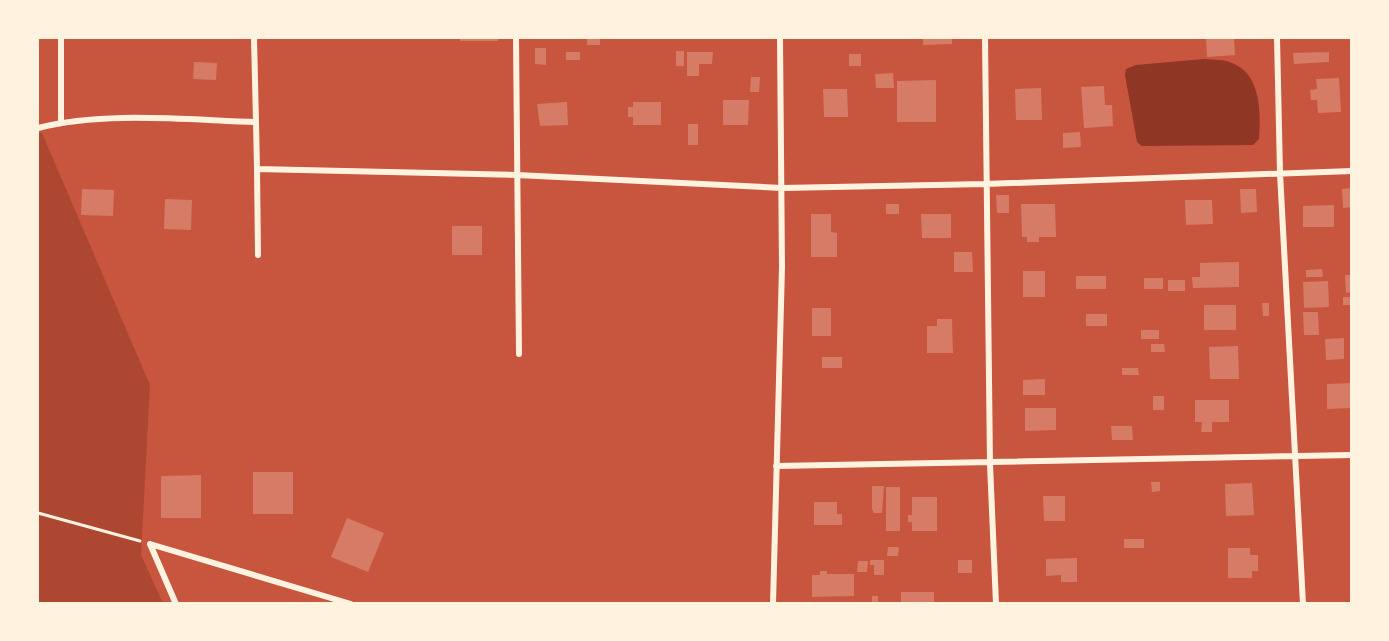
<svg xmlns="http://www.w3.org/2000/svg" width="1389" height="641" font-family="Raleway,sans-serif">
	<rect width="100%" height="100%" fill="#c8553d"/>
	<path fill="#ae4732" d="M38,133H42L150,385L141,555L163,603L38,604Z"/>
	<path fill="#8f3625" d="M1204,59C1213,60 1224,59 1232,63C1261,74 1261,113 1259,139L1253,145L1142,146L1137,142L1125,75L1126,69L1136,65Z"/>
	<path fill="#d67c66" d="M460,38H498V41H460Z
		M587,38H600V45H587Z
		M923,38H952V44L923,45Z
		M1206,38H1234L1235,55L1207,57Z
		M535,48H546V65L535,64Z
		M676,51H684V66H676Z
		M566,52H580V60H566Z
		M687,52H713L712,64H699V76H687Z
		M1329,52V62L1294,64L1293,53Z
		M849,54H861V66H849Z
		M194,62L217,63L216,80L193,79Z
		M893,73L894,88H876L875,74Z
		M751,77H760L759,92H750Z
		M1339,78L1341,112L1318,113L1317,100H1311L1310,90L1317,89L1316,79Z
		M936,80V122H897V81Z
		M1104,86L1105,105H1112L1113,126L1084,128L1081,87Z
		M1041,88L1042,120H1016L1015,89Z
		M823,89H847L848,117H824Z
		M723,100H749L748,125H723Z
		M567,102L568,125L540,126L537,104Z
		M633,102H661V125H633V117H628V107H633Z
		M688,124H698V145H688Z
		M1080,132L1081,147L1063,148V133Z
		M1352,188V207L1343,208L1342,189Z
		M82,189L114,190L113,216L81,215Z
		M1240,189H1256L1257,212L1241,213Z
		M996,195H1009V213H997Z
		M165,199L192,200L191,230L164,229Z
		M1185,200H1212L1213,224L1186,225Z
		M886,204H899V214H886Z
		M1021,204H1055L1056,237H1039V242H1027V237H1022Z
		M1334,205V227H1303V206Z
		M811,214H831V232L837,233V257H811Z
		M921,214H951V238H922Z
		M452,226H482V255H452Z
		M954,252H972L973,272H954Z
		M1239,262V287L1193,288L1192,277H1200V263Z
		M1322,269L1323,277H1306V270Z
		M1023,271H1045V297H1023Z
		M1345,275H1352V292L1346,293Z
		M1076,276H1106V289H1076Z
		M1144,278H1163V289H1144Z
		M1168,280H1185V291H1168Z
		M1328,281L1329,307L1304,308L1303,282Z
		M1343,297H1352V305H1343Z
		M1262,303H1269V316H1263Z
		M1204,305H1236V330H1204Z
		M812,308H831V336H812Z
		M1303,312H1318L1319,335H1304Z
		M1086,314H1107V326H1086Z
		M937,319H952L953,353H927V326H937Z
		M1141,330H1159V339H1141Z
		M1344,338V359L1326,360L1325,339Z
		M1151,344H1164L1165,352H1151Z
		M1238,346L1239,379H1210L1209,347Z
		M822,357H842V368H822Z
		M1122,368H1138L1139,375H1122Z
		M1045,379V395H1023V380Z
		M1351,383L1352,408L1327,409V384Z
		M1153,396H1164V410H1153Z
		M1195,400H1229V422H1212V432H1201L1202,422H1195Z
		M1025,408H1056V430L1025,431Z
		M1111,426H1132L1133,440H1112Z
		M253,472H293V514H253Z
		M201,475V518H161V476Z
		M1151,482H1160V491L1152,492Z
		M1252,483L1254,515L1226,516L1225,484Z
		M872,486H884L882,513H874L872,509Z
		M886,487H900V531H886Z
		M1043,496H1065V521H1044Z
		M912,497H937V531H912V522H908V515H912Z
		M814,502H837V514H842V525H814Z
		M347,518L384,533L368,572L331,557Z
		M1124,539H1144V548H1124Z
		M888,547H899L898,556H887Z
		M1228,548H1250V555H1258V571H1252V578H1228Z
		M1077,558V582H1061V575L1046,576V559Z
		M870,560H884V575H874V565H870Z
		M958,560H972V573H958Z
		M858,561H868L867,572H857Z
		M820,571H827V574H854V596L812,597V575H820Z
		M901,592H934V603H901Z
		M872,596H878V603H872Z"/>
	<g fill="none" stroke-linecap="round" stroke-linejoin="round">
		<path stroke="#fff3e0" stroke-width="3" d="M38,513L140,541"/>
		<path stroke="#fff3e0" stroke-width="6" d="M254,38L256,122
			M516,38L519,354
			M985,38L990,464L996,604
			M1277,38L1280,173L1303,604
			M61,122V38
			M38,128C104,111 187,120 256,122L257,169L517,175L782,188L985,184L1352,171
			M257,169L258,255
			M776,466L1352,455
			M150,544L351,604
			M150,544L176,604
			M773,604L782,267L780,38"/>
	</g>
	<rect width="1389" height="641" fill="none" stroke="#fff3e0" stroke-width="78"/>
</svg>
